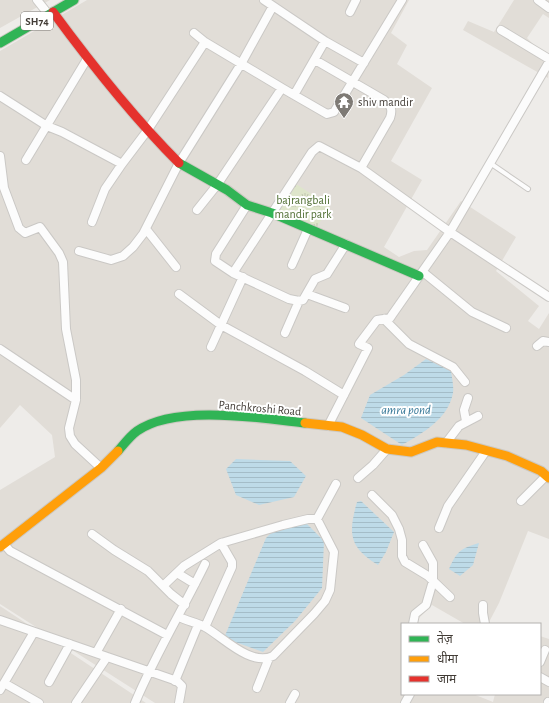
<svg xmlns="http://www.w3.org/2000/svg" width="549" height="703" font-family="'Alegreya Sans','Noto Sans Devanagari',sans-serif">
	<defs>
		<pattern id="park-tufts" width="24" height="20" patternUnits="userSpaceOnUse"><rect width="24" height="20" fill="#dee5cb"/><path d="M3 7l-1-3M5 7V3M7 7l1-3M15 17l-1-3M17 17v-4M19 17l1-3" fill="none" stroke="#c0c5af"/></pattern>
		<pattern id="water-rules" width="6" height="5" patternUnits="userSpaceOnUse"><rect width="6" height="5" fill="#bedbe8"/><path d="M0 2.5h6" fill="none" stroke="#a4bdc8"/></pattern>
	</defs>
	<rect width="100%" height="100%" fill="#eeece9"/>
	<path fill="#e1ddd7" d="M0,0H50L0,28Z
		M87,0H409L391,33L407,45L397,64L432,88L391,161L422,180L384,247L399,257L414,251L427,250L461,201L516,237L496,271L539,306L528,321L539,329L549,313V539L528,531L499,603L488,624H465L432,605L413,624H402V694H473L493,702L495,694H540V636L549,639V703H155L0,604V490L55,457L52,435L20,405L0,428V51Z
		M514,0H549V18L543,14L527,38L549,60L548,78L463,30L468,21L494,32Z
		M0,606L146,703H0Z"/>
	<path fill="url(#park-tufts)" d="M296,184L330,206L315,230L277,214Z"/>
	<path fill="url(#water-rules)" d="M426,359L451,371C452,378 454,387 453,393C448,419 423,433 402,445L361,418L370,395L404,375Z
		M236,459L290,461L306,476L294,497L259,505L236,495L226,469Z
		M361,501L394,532L386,552L378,565C349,547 348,534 357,502Z
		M305,522L324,541L322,588L295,621L263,652L224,638L266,538L275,529Z
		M479,543L473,565L460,576L449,569C457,551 460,549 479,543Z"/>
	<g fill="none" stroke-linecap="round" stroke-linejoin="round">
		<defs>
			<path id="lane" d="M490,163L528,189"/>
			<path id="street" d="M37,0L45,10
				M264,0L325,41L364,63
				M538,0L549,8
				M350,12L356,0
				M501,30L549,59
				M194,33L205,42L282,88
				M315,60L384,100C391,106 393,109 390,118L361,168
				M294,95L327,114L334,112L402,0
				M0,96L47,126L62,132L122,164
				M0,156L4,188L19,228L25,233L40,227L59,253L63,262L66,329L76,380V400L69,428L70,436L75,444L101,468
				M26,160L87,59
				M247,205L216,254L215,261L233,273L289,299L299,301L303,300L315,279L327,274L346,244
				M197,210L217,185L282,88L294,95L325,41
				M92,222L105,189L122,164L147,131L205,42
				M146,229L176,267
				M79,251L111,260L123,256L133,247L143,234L179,163L241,64L273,6
				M292,265L308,229
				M423,272L472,312L506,328
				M233,273L312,152L319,146L361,168L450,232L549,297
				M179,294L221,325L305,371L344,395
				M307,294L345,308
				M384,319L409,344L453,367L465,382
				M285,333L299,301
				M537,346L543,341L549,342
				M211,347L243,277
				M0,349L76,400
				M466,421L464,410L468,398
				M328,426L368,348L359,344L377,320L390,318L392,315L450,232L549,62
				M446,443L459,426L478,416
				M358,478L373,465L387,449
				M372,495L392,515L399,529L402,540V556L405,562L428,576L450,597
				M521,501L546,476
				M439,528L448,506L486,451
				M92,534L114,550L148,571L171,594L185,605
				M4,544L10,551L167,635
				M177,573L195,584
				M163,586L184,566L221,543L283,525L308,519H317
				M483,605V613L485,624
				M179,617C188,621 197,623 205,627C223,637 251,667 273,656L314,614L325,601L330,590L334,552L317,519L336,484
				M0,620L177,681L182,686L179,703
				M413,624L415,614L426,605L433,581V563L423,545
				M205,627L232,567V562L221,543
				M96,653L121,609
				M540,662L545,650
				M540,677L549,682
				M175,681L198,625
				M49,682L70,644
				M4,683L39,703
				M257,688L269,658
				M0,690L34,632
				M548,702L549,703
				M76,703L107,657
				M135,703C155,655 182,611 205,564
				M290,703L295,694
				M405,703L410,694"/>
			<path id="fast" d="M0,43L74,0
				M179,163L227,190L247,205L272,213L419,276
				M118,451C124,444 130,436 137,431C175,404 260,418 305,423"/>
			<path id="slow" d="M305,423L342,427L362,435L387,449L411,452L437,442L466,445L507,456L541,471L549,478
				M0,547L101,468L118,451"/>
			<path id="jam" d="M53,12C92,65 132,116 179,163"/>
		</defs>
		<use href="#lane" stroke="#cac8c5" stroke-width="6"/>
		<use href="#street" stroke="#cac8c5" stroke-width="10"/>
		<use href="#fast" stroke="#ccc8c1" stroke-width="11"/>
		<use href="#slow" stroke="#ccc8c1" stroke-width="11"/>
		<use href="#jam" stroke="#ccc8c1" stroke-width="11"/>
		<use href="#lane" stroke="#fcfcfc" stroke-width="4"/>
		<use href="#street" stroke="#fcfcfc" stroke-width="8"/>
		<use href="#fast" stroke="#30b455" stroke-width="9"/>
		<use href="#slow" stroke="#ff9f0a" stroke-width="9"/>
		<use href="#jam" stroke="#e5322d" stroke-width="9"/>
	</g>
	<defs>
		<symbol id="temple-pin" viewBox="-11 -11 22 30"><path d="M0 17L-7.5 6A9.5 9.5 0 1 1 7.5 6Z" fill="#7e7a75" stroke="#fff"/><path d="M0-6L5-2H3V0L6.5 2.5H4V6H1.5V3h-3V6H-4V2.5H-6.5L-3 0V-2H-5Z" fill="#fff"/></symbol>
	</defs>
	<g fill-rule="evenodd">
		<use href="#temple-pin" x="333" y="91" width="22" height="30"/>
	</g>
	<g text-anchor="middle" stroke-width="4" stroke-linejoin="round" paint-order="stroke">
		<rect fill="#fff" stroke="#7b7672" stroke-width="1" x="21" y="12" width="32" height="18" rx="3"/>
		<g font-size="11" font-weight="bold" fill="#423c36">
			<text x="37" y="25">SH74</text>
		</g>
		<g font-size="12" fill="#423c36" stroke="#fff" text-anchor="start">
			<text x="358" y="106">shiv mandir</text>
		</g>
		<g font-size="12" fill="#4e6d31" stroke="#fff">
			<text x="303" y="204">bajrangbali<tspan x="303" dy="14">mandir park</tspan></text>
		</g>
		<g font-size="12" fill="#423c36" stroke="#fff">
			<text transform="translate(260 408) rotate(5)" y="4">Panchkroshi Road</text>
		</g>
		<g font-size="13" font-style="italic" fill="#3b7b9a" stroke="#fff">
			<text x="406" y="414">amra pond</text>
		</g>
	</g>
	<rect x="401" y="623" width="140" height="72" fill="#ffffff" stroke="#b3b1af"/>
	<rect x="409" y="636" width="20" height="6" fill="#30b455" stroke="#b3b1af"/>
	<text x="437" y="643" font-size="12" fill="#423c36">तेज़</text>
	<rect x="409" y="656" width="20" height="6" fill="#ff9f0a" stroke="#b3b1af"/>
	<text x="437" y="663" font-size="12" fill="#423c36">धीमा</text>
	<rect x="409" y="676" width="20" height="6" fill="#e5322d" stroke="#b3b1af"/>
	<text x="437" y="683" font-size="12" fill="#423c36">जाम</text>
</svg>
